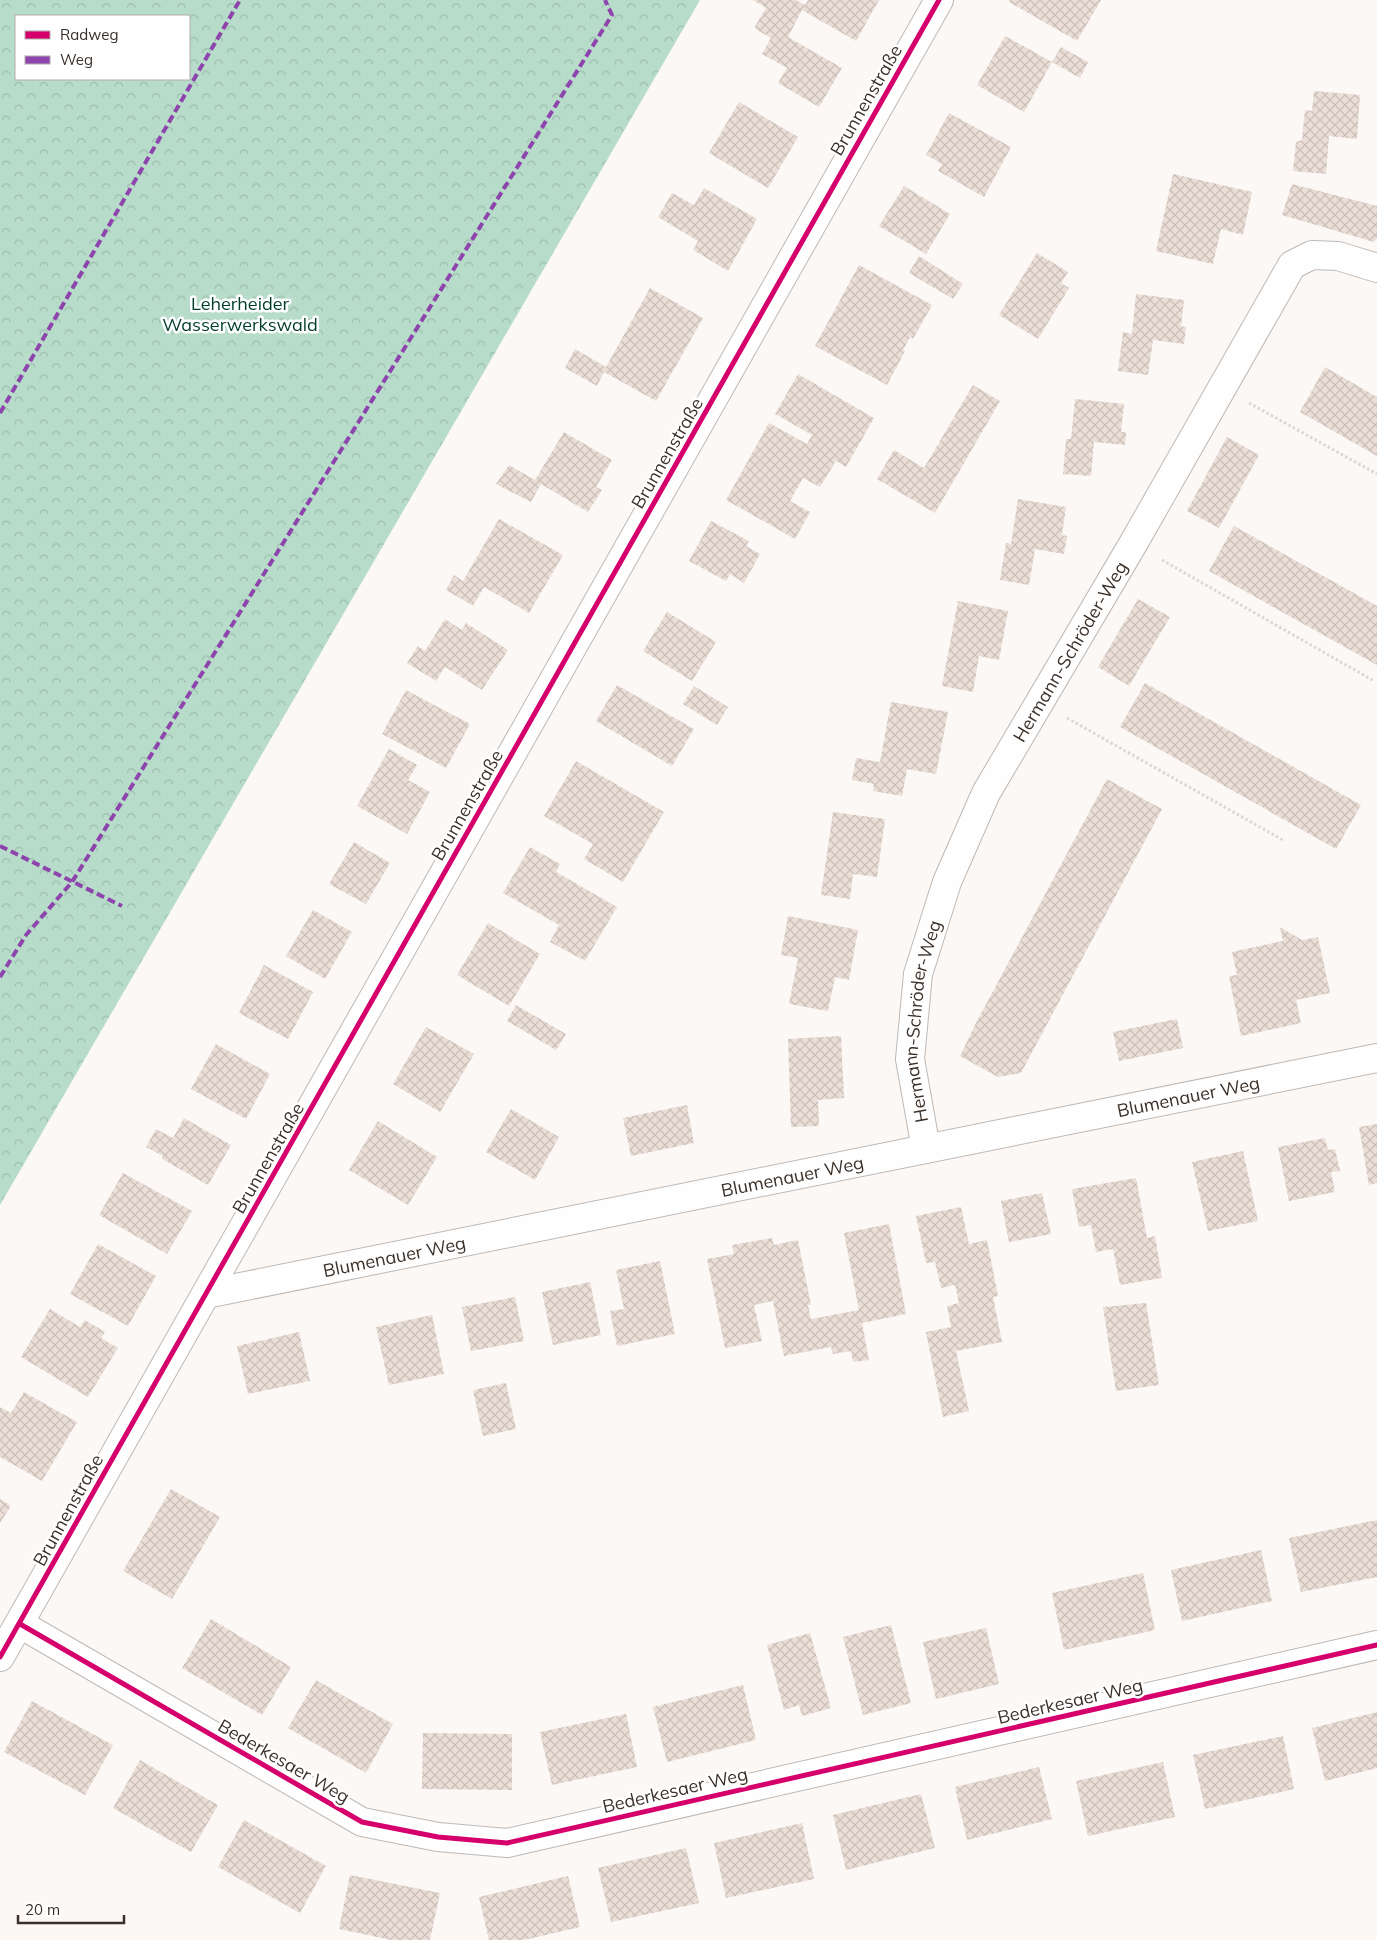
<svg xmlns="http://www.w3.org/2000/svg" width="1377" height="1940" viewBox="0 0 1377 1940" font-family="Mulish,sans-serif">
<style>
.forest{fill:url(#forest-crowns);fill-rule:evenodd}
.building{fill:url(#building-cross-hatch)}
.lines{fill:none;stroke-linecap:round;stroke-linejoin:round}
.minor-casing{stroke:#bfb9b5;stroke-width:30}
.path{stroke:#d9d8d7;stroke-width:3;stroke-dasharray:2.5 2.5;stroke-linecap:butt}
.minor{stroke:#fefefe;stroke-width:28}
.quiet{stroke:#8e44ad;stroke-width:4;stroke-dasharray:8 4;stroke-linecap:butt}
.cycleway-casing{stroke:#fff;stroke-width:8}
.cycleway{stroke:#d6006c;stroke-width:5}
.labels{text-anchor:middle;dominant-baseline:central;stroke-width:5;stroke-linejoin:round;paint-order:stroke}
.street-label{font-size:18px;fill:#3b302a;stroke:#fff}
.park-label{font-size:18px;fill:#003e2a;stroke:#fff}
</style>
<defs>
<pattern id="forest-crowns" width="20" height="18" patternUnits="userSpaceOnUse" patternTransform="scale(1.25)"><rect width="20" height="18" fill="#b7dcca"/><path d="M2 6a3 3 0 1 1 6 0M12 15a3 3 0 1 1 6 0" fill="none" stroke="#9ebdae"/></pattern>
<pattern id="building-cross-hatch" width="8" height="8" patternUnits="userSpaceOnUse" patternTransform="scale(1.25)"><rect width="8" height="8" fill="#ebded7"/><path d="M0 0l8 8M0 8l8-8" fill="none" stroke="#cabfb9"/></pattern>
</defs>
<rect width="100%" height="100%" fill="#fbf8f6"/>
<path class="forest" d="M0 0H700L0 1205ZM16 16H189V79H16Z"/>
<g class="building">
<path d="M753 0H796L805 5 808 0H879L856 41 802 10 788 37 842 68 819 107 778 83 787 68 762 54 771 38 754 28 766 8Z"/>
<path d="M1010 0H1101L1077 41 1009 2Z"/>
<path d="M1005 36 1052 62 1061 47 1088 62 1080 78 1052 62 1024 112 977 85Z"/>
<path d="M1314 91 1360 95 1357 139 1329 136 1326 174 1293 171 1296 142 1302 140 1305 110 1312 111Z"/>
<path d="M739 102 798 137 768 188 709 153Z"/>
<path d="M949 113 1011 147 984 197 938 171 942 164 926 155Z"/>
<path d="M1173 174 1252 192 1243 235 1221 229 1213 264 1156 251Z"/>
<path d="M1292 184 1377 206V238L1374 242 1282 215Z"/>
<path d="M904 186 950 214 926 254 879 226Z"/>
<path d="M704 188 757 219 728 271 693 250 698 241 658 217 672 193 694 205Z"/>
<path d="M1037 253 1068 272 1061 283 1069 288 1038 339 999 315Z"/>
<path d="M919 256 963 284 953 299 909 273Z"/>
<path d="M859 265 932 305 913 339 910 337 903 350 905 351 887 385 815 346Z"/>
<path d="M650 288 703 318 656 401 604 372 597 386 565 368 575 349 606 367Z"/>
<path d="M1136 294 1184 300 1181 326 1186 327 1184 344 1153 340 1148 375 1118 371 1123 332 1132 334Z"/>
<path d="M1325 367 1377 397V456L1300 412Z"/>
<path d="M798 374 874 418 846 467 836 461 820 487 803 478 790 501 810 512 795 539 726 500 769 423 807 444 812 435 775 414Z"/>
<path d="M973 385 1000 401 935 513 877 479 894 450 924 468Z"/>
<path d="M1075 399 1124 404 1121 432H1126L1125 445 1094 442 1091 476 1063 474 1066 439H1071Z"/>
<path d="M564 432 612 460 596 487 602 490 588 512 541 484 531 502 496 484 509 465 535 480Z"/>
<path d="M1227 437 1259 455 1219 528 1187 511Z"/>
<path d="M1018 499 1066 507 1062 535 1067 536 1064 554 1035 549 1029 585 1000 580 1006 543 1011 544Z"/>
<path d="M499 519 563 555 529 613 484 587 473 606 446 590 454 575 463 581Z"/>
<path d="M711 521 749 541 746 546 760 554 744 583 730 574 726 581 689 561Z"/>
<path d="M1234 526 1377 606V665L1209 571Z"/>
<path d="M1138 599 1170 617 1129 686 1098 667Z"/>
<path d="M958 601 1008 611 999 660 979 656 973 692 942 686Z"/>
<path d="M667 612 716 642 692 681 643 651Z"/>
<path d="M445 619 462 630 466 623 508 650 482 690 445 667 436 681 407 663 418 646 425 651Z"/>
<path d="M1145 683 1361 805 1336 849 1120 727Z"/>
<path d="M617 685 694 729 672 766 596 721Z"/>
<path d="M694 686 728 707 717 725 683 704Z"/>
<path d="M406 690 470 724 446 768 382 734Z"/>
<path d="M891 702 948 712 936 774 907 769 902 796 873 791 874 784 852 780 856 758 880 762Z"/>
<path d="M389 749 417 765 408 780 430 792 407 834 357 806Z"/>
<path d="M576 761 664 812 623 882 584 859 593 844 544 816Z"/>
<path d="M1107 779 1162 809 1021 1073 998 1077 960 1056 976 1023Z"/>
<path d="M833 812 885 819 877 877 853 874 850 899 821 895Z"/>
<path d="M354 842 390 863 366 904 329 884Z"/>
<path d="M530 847 560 864 556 872 617 907 585 961 550 942 559 925 503 893Z"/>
<path d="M313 910 352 932 325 979 286 956Z"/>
<path d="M788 916 858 930 849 980 835 977 828 1011 789 1004 798 958 781 955Z"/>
<path d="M488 923 540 954 509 1006 457 975Z"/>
<path d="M1280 927 1302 940 1318 937 1330 993 1296 1000 1301 1023 1241 1036 1229 976 1237 975 1232 952 1283 941Z"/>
<path d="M264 965 313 992 288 1039 239 1013Z"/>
<path d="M516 1005 566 1034 556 1050 507 1021Z"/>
<path d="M1177 1019 1183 1048 1119 1061 1113 1032Z"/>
<path d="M426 1027 474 1054 440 1112 393 1084Z"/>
<path d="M841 1036 844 1098 818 1100 819 1126 791 1127 788 1039Z"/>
<path d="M216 1044 270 1074 246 1119 191 1089Z"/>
<path d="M687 1105 694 1143 631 1156 623 1118Z"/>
<path d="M511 1109 559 1137 535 1180 486 1152Z"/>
<path d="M184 1118 231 1145 208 1185 162 1159 163 1156 146 1147 156 1129 173 1138Z"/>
<path d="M378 1121 437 1157 408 1205 349 1170Z"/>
<path d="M1377 1124V1183L1369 1185 1359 1127Z"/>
<path d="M1325 1138 1328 1150 1335 1149 1340 1171 1331 1172 1335 1192 1289 1201 1278 1147Z"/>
<path d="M1243 1151 1258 1221 1208 1231 1192 1162Z"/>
<path d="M123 1173 192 1211 167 1254 99 1215Z"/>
<path d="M1136 1178 1147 1238 1155 1236 1162 1278 1120 1285 1113 1249 1096 1252 1091 1225 1079 1227 1072 1189Z"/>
<path d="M1042 1193 1051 1234 1009 1242 1001 1201Z"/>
<path d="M961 1207 969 1244 987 1240 998 1296 993 1297 1002 1342 956 1351 969 1411 943 1417 926 1332 951 1327 947 1306 959 1303 955 1285 941 1288 935 1262 926 1263 916 1216Z"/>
<path d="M889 1224 906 1314 862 1323 869 1360 853 1362 851 1351 833 1354 831 1347 784 1356 773 1301 754 1305 762 1341 725 1348 707 1259 734 1254 732 1245 772 1238 774 1245 798 1240 811 1305H808L811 1319 859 1310 844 1233Z"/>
<path d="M98 1244 156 1276 128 1326 70 1294Z"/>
<path d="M660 1261 675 1334 617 1346 610 1311 624 1309 616 1270Z"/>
<path d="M590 1282 601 1335 553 1345 542 1292Z"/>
<path d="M515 1297 524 1341 471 1351 462 1307Z"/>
<path d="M1146 1303 1159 1385 1116 1391 1103 1307Z"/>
<path d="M50 1309 80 1327 85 1320 105 1332 101 1338 118 1348 88 1397 21 1357Z"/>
<path d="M432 1315 444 1374 389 1385 376 1327Z"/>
<path d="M299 1332 310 1381 248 1394 237 1346Z"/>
<path d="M506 1383 516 1429 483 1436 473 1390Z"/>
<path d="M24 1392 77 1422 42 1481 0 1457V1407L11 1413Z"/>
<path d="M171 1489 220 1517 172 1599 123 1571Z"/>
<path d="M0 1499 11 1506 0 1523Z"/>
<path d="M1377 1520V1577L1301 1592 1289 1538Z"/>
<path d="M1261 1550 1272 1601 1182 1621 1171 1570Z"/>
<path d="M1143 1573 1155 1630 1064 1650 1052 1593Z"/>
<path d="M211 1619 291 1667 262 1715 182 1668Z"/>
<path d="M891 1625 911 1703 863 1715 843 1637Z"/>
<path d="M986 1628 999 1684 936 1699 923 1642Z"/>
<path d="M810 1633 831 1708 802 1716 799 1705 784 1710 767 1645Z"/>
<path d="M316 1680 393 1724 366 1773 288 1728Z"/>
<path d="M743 1685 756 1740 667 1762 653 1707Z"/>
<path d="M32 1701 113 1745 85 1795 4 1752Z"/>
<path d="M1377 1712V1768L1325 1781 1312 1728Z"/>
<path d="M626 1714 637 1767 552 1785 540 1732Z"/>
<path d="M423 1733 512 1734V1790L422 1789Z"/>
<path d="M1283 1736 1294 1789 1205 1809 1193 1755Z"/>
<path d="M140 1760 218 1805 191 1852 113 1808Z"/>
<path d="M1163 1762 1175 1817 1088 1836 1076 1781Z"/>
<path d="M1039 1767 1052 1819 967 1840 955 1787Z"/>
<path d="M921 1794 935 1848 846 1870 833 1815Z"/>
<path d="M244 1820 326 1866 300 1913 218 1867Z"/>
<path d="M802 1823 814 1879 726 1898 714 1843Z"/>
<path d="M686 1848 699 1903 611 1922 598 1868Z"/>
<path d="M350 1875 440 1893 430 1940H391L339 1929Z"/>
<path d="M568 1876 580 1927 524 1940H489L479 1897Z"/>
</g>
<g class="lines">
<defs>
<g id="minor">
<path id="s1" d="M926 1149 910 1059 918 974 947 882 986 793 1133 544 1292 265 1312 255 1338 256 1377 268"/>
<path id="s2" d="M206 1294 1377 1058"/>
<path d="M20 1624 362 1822 438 1837 507 1843 1377 1645"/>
<path d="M0 1657 939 0"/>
</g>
</defs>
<use href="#minor" class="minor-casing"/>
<g class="path">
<path d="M1249 403 1377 474"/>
<path d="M1162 560 1374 681"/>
<path d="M1067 718 1283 840"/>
</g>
<use href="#minor" class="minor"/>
<g class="quiet">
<path d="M0 413 240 0"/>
<path d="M0 846 122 906"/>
<path d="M0 977 26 935 72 882 612 15 605 0"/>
</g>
<defs>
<g id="cycleway">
<path d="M20 1624 362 1822 438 1837 507 1843 1377 1645"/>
<path d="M0 1657 939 0"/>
</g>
</defs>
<use href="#cycleway" class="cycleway-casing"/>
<use href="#cycleway" class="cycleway"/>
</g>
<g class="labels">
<g class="street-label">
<text transform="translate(866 100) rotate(-60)">Brunnenstraße</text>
<text transform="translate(667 453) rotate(-60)">Brunnenstraße</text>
<text stroke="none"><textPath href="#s1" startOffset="535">Hermann-Schröder-Weg</textPath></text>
<text transform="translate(467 805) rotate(-60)">Brunnenstraße</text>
<text stroke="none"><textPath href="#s1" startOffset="130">Hermann-Schröder-Weg</textPath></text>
<text stroke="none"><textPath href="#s2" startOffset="1002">Blumenauer Weg</textPath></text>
<text transform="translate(268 1158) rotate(-60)">Brunnenstraße</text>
<text stroke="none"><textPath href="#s2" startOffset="598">Blumenauer Weg</textPath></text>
<text stroke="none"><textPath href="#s2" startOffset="192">Blumenauer Weg</textPath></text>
<text transform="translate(68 1510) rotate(-61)">Brunnenstraße</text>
<text transform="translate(1070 1701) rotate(-13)">Bederkesaer Weg</text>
<text transform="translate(284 1761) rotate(30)">Bederkesaer Weg</text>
<text transform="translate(675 1790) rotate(-13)">Bederkesaer Weg</text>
</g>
<g class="park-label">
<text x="240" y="303">Leherheider<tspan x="240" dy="21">Wasserwerkswald</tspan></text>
</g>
</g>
<rect x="15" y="15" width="175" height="65" fill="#ffffff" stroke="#b1acaa"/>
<rect x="25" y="31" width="25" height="8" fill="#d6006c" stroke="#b1acaa"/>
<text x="60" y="40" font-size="15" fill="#3b302a">Radweg</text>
<rect x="25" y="56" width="25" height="8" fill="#8e44ad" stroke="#b1acaa"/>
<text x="60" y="65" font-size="15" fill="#3b302a">Weg</text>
<path d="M18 1915v8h106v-8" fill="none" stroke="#3b302a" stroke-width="2.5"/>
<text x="25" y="1915" font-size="15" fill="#3b302a" stroke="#ffffff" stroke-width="4" paint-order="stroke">20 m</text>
</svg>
